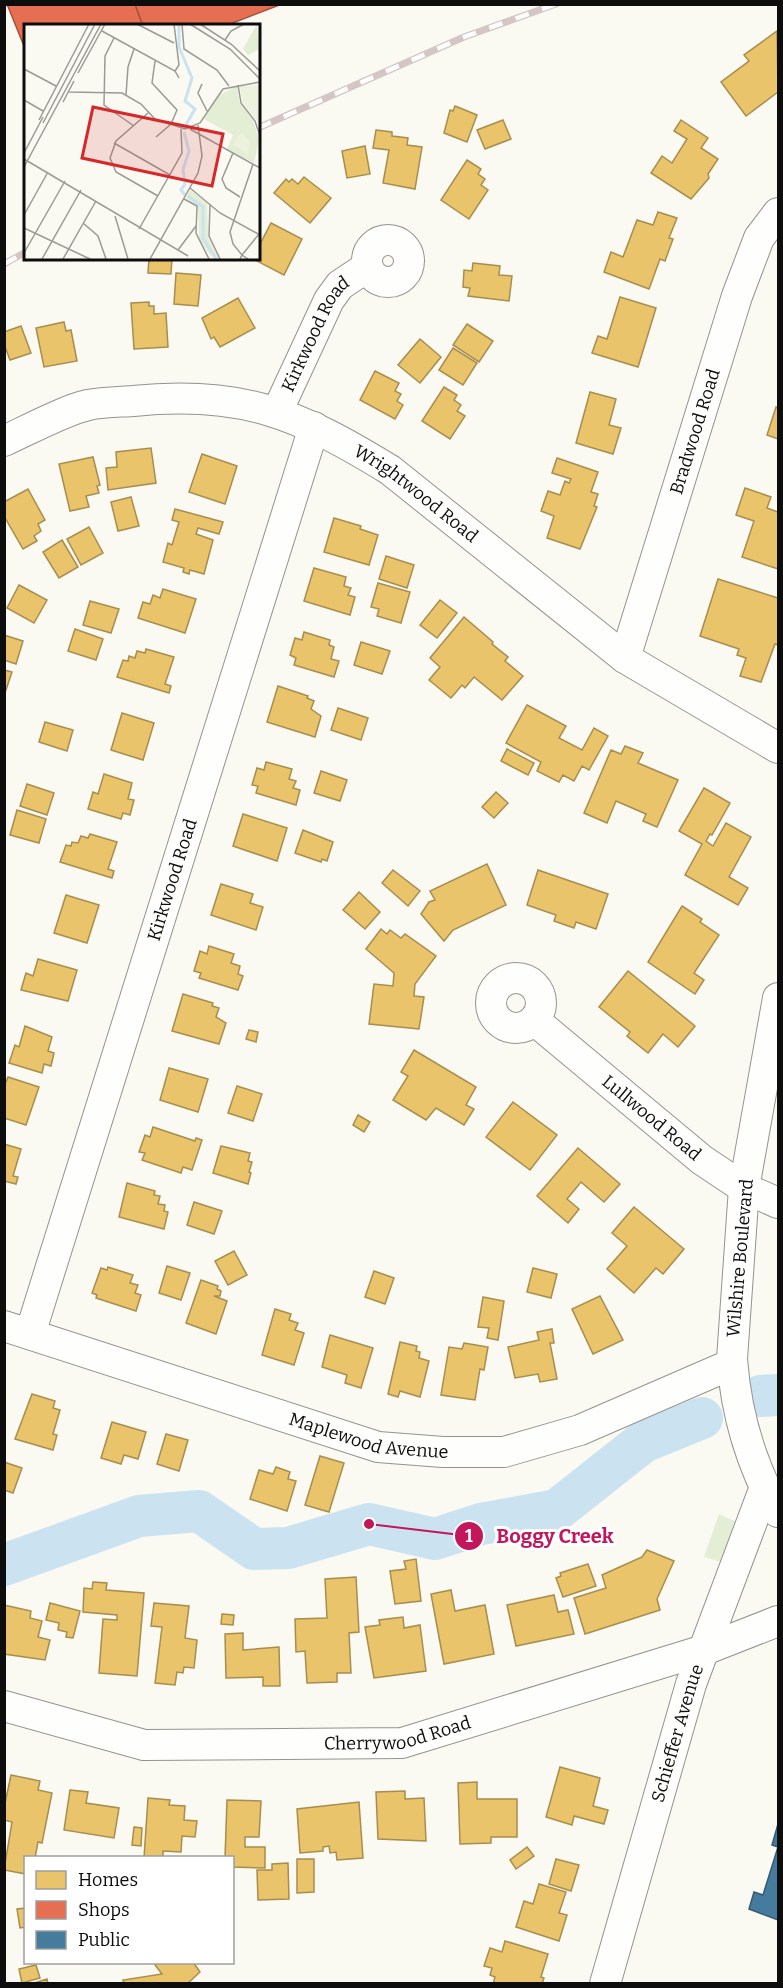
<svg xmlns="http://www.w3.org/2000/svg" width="783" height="1988" viewBox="0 0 783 1988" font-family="Bitter,serif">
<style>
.green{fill:#e3eed4}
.homes{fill:#e9c46a;stroke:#a78d4e;stroke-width:1.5}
.shops{fill:#e76f51;stroke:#a6523d;stroke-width:1.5}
.public{fill:#457b9d;stroke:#345a72;stroke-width:1.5}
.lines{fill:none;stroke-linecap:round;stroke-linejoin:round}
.river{stroke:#cbe3f1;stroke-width:42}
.minor-casing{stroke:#949390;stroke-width:32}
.minor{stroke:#fefefd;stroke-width:30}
.rail-casing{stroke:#d5c6c6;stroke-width:7}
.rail{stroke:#fff;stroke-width:4.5;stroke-dasharray:14;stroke-linecap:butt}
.labels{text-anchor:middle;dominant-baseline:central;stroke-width:6;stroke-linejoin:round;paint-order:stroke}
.street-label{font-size:18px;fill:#0d0d0d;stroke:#fff}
.inset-river{fill:none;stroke:#cbe3f1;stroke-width:3}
.inset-road{fill:none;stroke:#9b9b96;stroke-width:1.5}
.view{fill:#d62828;fill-opacity:0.15;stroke:#d62828;stroke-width:3}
.inset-edge{fill:none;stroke:#0d0d0d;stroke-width:3}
.leader{fill:none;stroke:#c2185b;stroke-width:2}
.callout-dot{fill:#c2185b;stroke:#fff;stroke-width:2}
.mark-label{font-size:18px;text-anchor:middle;font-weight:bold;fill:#fff}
.callout-label{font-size:20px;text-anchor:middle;font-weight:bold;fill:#c2185b;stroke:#fff;stroke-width:6;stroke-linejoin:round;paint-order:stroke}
</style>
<rect width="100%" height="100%" fill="#faf9f2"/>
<path class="green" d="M719 1514 737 1522 724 1563 704 1557Z"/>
<g class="homes">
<path d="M777 31 778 92 746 116 721 82 749 61 744 55Z"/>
<path d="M455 106 477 115 467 142 444 133 450 110 453 111Z"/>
<path d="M503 120 511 139 485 149 477 130Z"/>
<path d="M681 120 708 138 701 148 718 159 708 174 709 178 691 199 651 173 662 156 672 163 687 139 674 131Z"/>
<path d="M376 130 392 132V136L408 138 407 145 422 147 415 189 383 183 389 150 373 148Z"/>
<path d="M365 146 370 174 347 178 342 151Z"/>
<path d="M467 160 481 169 478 174 485 179 481 185 488 190 469 219 441 200Z"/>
<path d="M304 177 331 198 310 223 274 193 286 179 289 182 292 179 298 184Z"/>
<path d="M658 212 677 218 669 238 673 239 665 261 660 259 649 289 604 272 611 252 623 257 637 220 653 225Z"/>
<path d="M271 223 302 239 284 275 253 259 258 258V248Z"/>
<path d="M149 258H172L171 274 148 273Z"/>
<path d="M473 263 500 266 499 275 512 276 509 301 468 296 470 288 463 287 464 270 472 271Z"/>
<path d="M176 273 201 275 198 306 174 304Z"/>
<path d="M620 297 656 308 638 367 592 353 598 336 607 339Z"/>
<path d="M238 298 255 328 220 347 214 337 211 339 202 318Z"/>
<path d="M149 302V306H154V314L166 313 168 347 134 349 131 303Z"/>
<path d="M64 322 66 331 71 330 77 361 44 367 36 328Z"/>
<path d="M467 324 493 341 479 362 453 345Z"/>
<path d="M21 326 31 353 10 360 4 344V332Z"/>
<path d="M420 339 441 357 420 383 398 365Z"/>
<path d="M453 348 477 363 463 385 439 370Z"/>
<path d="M375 371 399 383 395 391 401 394 397 401 403 405 395 419 360 400Z"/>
<path d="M444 387 457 395 454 400 461 405 457 411 465 416 450 439 422 421Z"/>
<path d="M590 392 616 399 609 425 621 428 613 454 576 443Z"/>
<path d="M776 407 778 408V439L767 435Z"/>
<path d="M151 448 156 483 108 490 106 468 117 467 116 452Z"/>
<path d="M202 454 237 466 225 504 189 492Z"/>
<path d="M93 457 100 485 97 486 99 493 86 496 89 507 70 511 59 464Z"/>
<path d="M557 458 598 472 591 492 598 494 594 506 597 507 580 549 547 538 554 516 541 511 548 491 560 495 565 481 569 483 571 479 552 473Z"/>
<path d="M745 488 771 497 767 508 778 512V569L742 557 754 521 736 515Z"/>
<path d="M28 489 45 520 38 524 41 531 34 536 37 541 23 549 4 516V502Z"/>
<path d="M131 497 139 526 118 531 111 502Z"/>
<path d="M175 509 223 522 219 534 198 528 196 534 213 540 204 574 190 570 189 574 183 572 184 568 163 562 168 543 172 545 179 522 172 520Z"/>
<path d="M334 518 361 526 360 529 378 535 369 565 324 552Z"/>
<path d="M89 527 103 553 81 565 67 539Z"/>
<path d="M62 540 78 567 59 578 43 552Z"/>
<path d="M386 556 414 565 407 588 379 579Z"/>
<path d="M314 568 346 577 344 586 351 588 348 595 355 597 350 615 304 601Z"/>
<path d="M718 579 778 598V645L775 644 761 682 740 676 746 658 737 655 739 649 700 636Z"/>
<path d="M378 583 410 592 401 623 377 616 379 609 371 607Z"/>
<path d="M19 585 47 600 34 623 7 608Z"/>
<path d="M163 589 196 599 185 633 138 618 143 602 150 604 153 595 160 598Z"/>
<path d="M440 600 457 613 437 638 420 625Z"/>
<path d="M90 601 119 609 111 633 83 625Z"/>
<path d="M464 617 493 642 492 644 508 657 505 661 523 676 502 700 474 677 465 688 462 685 451 698 429 680 440 667 430 658Z"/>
<path d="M75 629 103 639 96 660 68 651Z"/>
<path d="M304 632 330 640 329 645 334 647 331 659 339 661 334 677 294 665 296 658 290 655 295 638 302 640Z"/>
<path d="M4 635 23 641 16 664 4 660Z"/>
<path d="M361 642 390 651 382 674 354 665Z"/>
<path d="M146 649 174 657 165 684 171 686 169 693 117 677 123 660 128 661 129 656 135 658 137 651 145 653Z"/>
<path d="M4 670 12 672 4 696Z"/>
<path d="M278 686 308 696 307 698 314 701 311 709 321 716 315 737 267 722Z"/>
<path d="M527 705 566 726 559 738 582 750 594 728 608 736 589 770 582 766 574 781 563 775 559 782 537 771 541 762 506 743Z"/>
<path d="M338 708 368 718 361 740 331 730Z"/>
<path d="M122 713 154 723 143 760 111 750Z"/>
<path d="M45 722 73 730 67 751 39 742Z"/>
<path d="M625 746 643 753 638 763 678 780 657 827 643 821 646 814 616 801 607 823 584 813 611 750 621 754Z"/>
<path d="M507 749 534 763 528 775 501 761Z"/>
<path d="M266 762 292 769 289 779 296 781 293 788 300 790 296 805 256 793 258 786 252 785 257 768 264 770Z"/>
<path d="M321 771 347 780 340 801 314 793Z"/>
<path d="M104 774 132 783 128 799 134 800 130 815 123 813 121 819 88 809 93 792 98 794Z"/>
<path d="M27 784 54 793 47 815 20 806Z"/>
<path d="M704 788 730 803 712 835 710 834 706 841 713 846 726 823 751 837 729 877 748 888 738 905 685 875 702 844 679 831Z"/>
<path d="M496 792 508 803 494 818 482 807Z"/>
<path d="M17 810 46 819 39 843 10 835Z"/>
<path d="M243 814 287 828 277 861 233 846Z"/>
<path d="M303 830 333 842 327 861 322 859 321 862 295 853Z"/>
<path d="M90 834 117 842 108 869 114 871 112 878 60 862 66 845 71 846 72 842 78 843 81 836 88 838Z"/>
<path d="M487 864 506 905 453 930 444 941 421 914 429 902 435 900 430 891Z"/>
<path d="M393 870 420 891 408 906 382 883Z"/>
<path d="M538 870 608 894 596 929 576 922 574 928 554 921 556 915 527 905Z"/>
<path d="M221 884 253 894 250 903 263 907 256 930 211 915Z"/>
<path d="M359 892 380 912 365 929 343 910Z"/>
<path d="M66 895 99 905 87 943 54 933Z"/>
<path d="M682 906 702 919 700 922 719 935 694 973 704 980 695 994 648 962Z"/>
<path d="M381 929 387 934 390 930 401 938 405 934 436 956 415 984 414 996 424 997 419 1029 369 1024 374 984 393 986 394 973 366 949Z"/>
<path d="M209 946 234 954 231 963 240 966 238 974 243 976 238 990 199 978 201 973 194 971 200 951 207 954Z"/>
<path d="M38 959 77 970 68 1001 21 990 26 973 33 976Z"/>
<path d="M628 971 695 1026 678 1047 663 1034 648 1053 627 1036 630 1032 599 1007Z"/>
<path d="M183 994 213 1003 212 1006 219 1008 216 1017 226 1023 219 1044 172 1031Z"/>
<path d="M25 1026 52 1037 48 1051 54 1053 51 1066 44 1064 42 1073 9 1063 15 1045 19 1047Z"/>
<path d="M249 1030 258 1032 256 1042 246 1039Z"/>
<path d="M414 1050 476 1087 466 1105 474 1109 464 1125 436 1108 426 1120 393 1100 408 1076 401 1072Z"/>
<path d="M169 1068 208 1079 198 1112 160 1100Z"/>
<path d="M8 1077 39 1087 26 1125 4 1118V1087Z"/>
<path d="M237 1086 262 1094 253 1121 228 1113Z"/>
<path d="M513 1102 557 1135 530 1170 486 1137Z"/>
<path d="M358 1115 370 1122 364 1132 353 1125Z"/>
<path d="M153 1127 195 1141 196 1138 202 1140 192 1170 183 1167 181 1173 142 1160 145 1153 139 1152 145 1135 150 1137Z"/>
<path d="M4 1144 21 1149 13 1176 18 1177 16 1184 4 1181Z"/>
<path d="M221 1146 250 1153 248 1161 252 1162 249 1172 251 1173 248 1184 213 1173Z"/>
<path d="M578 1148 620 1184 604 1202 581 1182 567 1199 579 1209 568 1223 537 1196Z"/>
<path d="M127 1183 155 1191 154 1195 160 1196 158 1204 165 1205 164 1211 168 1212 164 1229 119 1217Z"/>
<path d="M194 1202 222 1211 214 1234 187 1225Z"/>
<path d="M634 1207 684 1249 663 1274 656 1268 634 1293 607 1269 627 1246 612 1233Z"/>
<path d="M234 1251 247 1275 228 1285 215 1261Z"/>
<path d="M167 1266 190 1273 181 1300 159 1293Z"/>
<path d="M108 1267 133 1275 130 1283 138 1285 135 1293 141 1295 136 1311 96 1298 97 1295 92 1293 101 1268 107 1270Z"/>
<path d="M533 1268 557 1274 551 1298 527 1292Z"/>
<path d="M374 1271 394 1278 385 1304 365 1297Z"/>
<path d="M201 1280 218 1286 217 1289 221 1291 220 1296H214L227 1301 216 1334 186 1323Z"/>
<path d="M600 1296 623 1340 593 1354 572 1309Z"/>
<path d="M483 1297 504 1301 498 1340 487 1338 489 1328 478 1327Z"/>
<path d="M275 1309 291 1314 289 1320 298 1323 295 1330 304 1333 294 1365 262 1355Z"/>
<path d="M552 1329 554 1343H550L557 1379 540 1382 538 1374 515 1378 508 1347 539 1340 537 1332Z"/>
<path d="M330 1335 373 1348 361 1388 345 1383 347 1375 322 1367Z"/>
<path d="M400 1342 417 1346 416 1351 420 1352 419 1358 429 1361 420 1397 400 1391 398 1397 388 1394Z"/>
<path d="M464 1343 488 1347 484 1370 480 1369 475 1400 441 1395 449 1347 462 1349Z"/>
<path d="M32 1394 55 1401 53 1408 60 1410 53 1434 57 1435 53 1450 15 1439Z"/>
<path d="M112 1422 146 1432 138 1459 124 1455 121 1464 101 1458Z"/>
<path d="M166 1434 188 1440 179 1471 157 1464Z"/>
<path d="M320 1456 344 1463 329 1512 305 1505Z"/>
<path d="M4 1462 22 1468 13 1493 4 1490Z"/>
<path d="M276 1467 290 1472 288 1479 296 1481 287 1511 250 1499 259 1470 273 1474Z"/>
<path d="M647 1550 674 1561 657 1599 660 1610 585 1634 574 1598 606 1588 602 1575 642 1557Z"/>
<path d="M416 1559 421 1601 395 1604 390 1571 406 1569 404 1561Z"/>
<path d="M588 1564 596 1586 563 1597 556 1578 561 1576 560 1573Z"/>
<path d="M356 1577 359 1632 349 1633 351 1673H337V1682L307 1683 305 1651 296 1652 295 1619 327 1618 325 1579Z"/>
<path d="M93 1582 107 1583 106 1590 144 1593 137 1676 99 1673 103 1619 117 1620V1615L83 1612 84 1588 92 1589Z"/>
<path d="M451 1590 455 1611 485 1605 494 1654 444 1664 431 1594Z"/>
<path d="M554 1595 558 1612 568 1610 574 1634 516 1646 507 1605Z"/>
<path d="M50 1603 80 1611 73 1638 66 1637 67 1632 58 1630 59 1623 46 1620Z"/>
<path d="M154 1603 189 1606 185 1638 197 1640 194 1668 184 1667 183 1673 177 1672 175 1685 155 1683 162 1627 151 1626Z"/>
<path d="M4 1605 31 1611 30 1618 42 1621 38 1637 50 1640 45 1660 4 1654Z"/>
<path d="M222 1614 234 1615 233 1625 221 1624Z"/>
<path d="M403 1617 404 1628 420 1625 426 1671 374 1678 365 1627 380 1625 379 1620Z"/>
<path d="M243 1633V1650L279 1647 280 1686H263V1677L226 1678 225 1634Z"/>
<path d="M560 1767 600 1778 593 1806 608 1810 604 1824 574 1816 572 1825 546 1817Z"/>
<path d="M11 1775 40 1781 38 1790 52 1793 42 1843 38 1842 35 1858H26V1874L4 1870 12 1822 4 1820V1808Z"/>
<path d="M477 1782V1799H517V1837H491V1843L460 1844 458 1783Z"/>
<path d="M70 1790 88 1792 86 1803 119 1808 114 1838 64 1830Z"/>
<path d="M405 1791V1799L424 1798 426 1841 378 1839 376 1792Z"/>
<path d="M148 1798 170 1800 169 1805 185 1806 184 1820 197 1821 195 1837 182 1836 181 1852 163 1851V1858H144Z"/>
<path d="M227 1800 261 1801 259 1837H245V1847H265V1868L232 1867V1858H225Z"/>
<path d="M359 1802 363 1858 337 1860 336 1852 330 1853 329 1846 323 1847V1851L300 1853 297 1809Z"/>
<path d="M134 1827 142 1828 141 1846 132 1845Z"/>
<path d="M527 1847 534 1856 516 1869 510 1860Z"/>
<path d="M297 1859H314V1892L297 1893Z"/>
<path d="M556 1859 579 1865 571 1891 549 1884Z"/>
<path d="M288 1863 289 1899 258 1900 257 1870H272V1864Z"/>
<path d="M539 1884 566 1892 559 1913 567 1915 559 1941 516 1927 524 1901 533 1904Z"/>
<path d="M26 1908V1927L20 1928 17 1909Z"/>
<path d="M505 1941 548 1954 541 1977 544 1978 542 1984H493L495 1977 490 1975 492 1968 484 1966 490 1948 502 1952Z"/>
<path d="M159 1962H193L200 1972 187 1984H124L123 1980 162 1974 155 1965Z"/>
<path d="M36 1965 40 1978 22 1983 19 1969Z"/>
<path d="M47 1979 48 1984H31Z"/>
</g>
<g class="shops">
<path d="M7 4H135L143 26H26V51Z"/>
<path d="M135 4H282L225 26H143Z"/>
</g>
<path class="public" d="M778 1824V1920L749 1909 754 1892 763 1895 778 1847 772 1845Z"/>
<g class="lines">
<g class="river">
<path d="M760 1396 778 1395"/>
<path d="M4 1565 139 1516 199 1511 254 1549 288 1548 369 1524 435 1539 481 1524 557 1510 643 1442 702 1418"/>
</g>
<defs>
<g id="minor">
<circle cx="388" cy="261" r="21"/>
<path id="s1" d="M277 412 329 300 340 285 367 267"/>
<path id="s2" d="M4 441C26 431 65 410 88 405 103 402 118 402 133 401 242 390 299 414 390 470L625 658 778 748"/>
<path id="s3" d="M625 658 737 296 759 238 778 213"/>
<circle cx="516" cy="1003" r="25"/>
<path d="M778 998 744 1188 732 1359C736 1413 751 1465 778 1512"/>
<path id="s4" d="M534 1020 702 1160 744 1188 778 1203"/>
<path id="s5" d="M4 1326 378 1447 443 1452H504L580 1430 732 1364"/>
<path id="s6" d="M30 1334 314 427"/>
<path id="s7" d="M4 1706 144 1745 402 1743 704 1650 778 1621"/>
<path id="s8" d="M605 1984 691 1684 765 1487"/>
</g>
</defs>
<use href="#minor" class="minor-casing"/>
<use href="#minor" class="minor"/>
<defs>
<g id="rail">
<path d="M258 128 464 37 556 4"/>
<path d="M4 264 26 252"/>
</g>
</defs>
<use href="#rail" class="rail-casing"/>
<use href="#rail" class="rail"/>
</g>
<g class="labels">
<g class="street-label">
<text stroke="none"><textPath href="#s1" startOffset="87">Kirkwood Road</textPath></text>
<text stroke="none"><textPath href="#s3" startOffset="237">Bradwood Road</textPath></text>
<text stroke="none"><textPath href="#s2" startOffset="444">Wrightwood Road</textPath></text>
<text stroke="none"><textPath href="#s6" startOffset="476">Kirkwood Road</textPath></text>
<text stroke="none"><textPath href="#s4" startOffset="153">Lullwood Road</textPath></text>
<text transform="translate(740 1258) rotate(-85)">Wilshire Boulevard</text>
<text stroke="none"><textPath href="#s5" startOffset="382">Maplewood Avenue</textPath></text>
<text stroke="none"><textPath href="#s7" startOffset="400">Cherrywood Road</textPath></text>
<text stroke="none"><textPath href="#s8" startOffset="261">Schieffer Avenue</textPath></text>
</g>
</g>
<g transform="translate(24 24)">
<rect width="236" height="236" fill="#faf9f2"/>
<path d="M233 0 235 25 224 31 219 25ZM213 62 215 77 229 96 235 116 230 139 203 125 209 111 180 95 193 72ZM166 166 183 179 184 214 195 235 186 231 175 215 174 183 162 174Z" fill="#e3eed4"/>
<path d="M235 61V108L233 97 218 77 216 62ZM218 108 226 118 224 130 209 121Z" fill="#ecf2dd"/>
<path class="inset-river" d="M155 0V23L168 54 161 77 171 85 160 104M160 108 165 127 159 146 161 160 157 166 161 171M164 172 179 183V214L192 235"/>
<path class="inset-road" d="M113 0 150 19M150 0 155 41 151 47M158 0 160 25 193 46 205 62M166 0 206 25 236 55M176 0 207 20 236 47M78 7 151 47 155 54M90 14 81 32 80 81 110 102M201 16 207 7 220 0M131 37 128 59 153 86 147 100 132 113M0 45 32 62M54 49 81 0M214 61 217 79 231 97 236 112M176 64 178 60 174 69 183 87M45 68 98 69 117 80 131 95 161 105 176 99 199 65 236 58M102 71 104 43 110 25M0 76 19 87M39 78 50 57M124 89 92 117 86 134 92 148 134 172M15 96 65 0M19 99 71 0M166 105 236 144M90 119 146 151M0 129 19 93M209 129 198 155 202 164 216 173M0 135 164 232M0 143 77 0M166 164 196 189 236 211M160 175 173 182 172 209 185 235M186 180 185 212 196 235M0 191 24 148M91 192 104 235M59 199 74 212 82 235M0 204 66 235M115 205 158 129 157 105M154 226 172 202M0 229 41 157M18 235 57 166M39 235 72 177M126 235 174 149 178 132 174 101M216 235 218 231 209 220 206 208 229 140M224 235 218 231 235 210"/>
<path class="view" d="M69 83 199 110 188 162 58 134Z"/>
<rect width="236" height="236" class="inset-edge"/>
</g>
<path class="leader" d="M369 1524L469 1536"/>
<g class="callout-dot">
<circle cx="369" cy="1524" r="6"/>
<circle cx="469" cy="1536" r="15"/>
</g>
<g class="mark-label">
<text x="469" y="1542">1</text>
</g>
<g class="callout-label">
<text x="555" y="1543">Boggy Creek</text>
</g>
<rect width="783" height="1988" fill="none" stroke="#0d0d0d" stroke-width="12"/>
<rect x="24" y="1856" width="210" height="108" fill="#ffffff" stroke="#9e9e9e" stroke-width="1.5"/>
<rect x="36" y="1871" width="30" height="18" fill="#e9c46a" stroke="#9e9e9e" stroke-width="1.5"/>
<text x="78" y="1886" font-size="18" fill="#0d0d0d">Homes</text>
<rect x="36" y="1901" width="30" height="18" fill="#e76f51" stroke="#9e9e9e" stroke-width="1.5"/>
<text x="78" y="1916" font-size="18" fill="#0d0d0d">Shops</text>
<rect x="36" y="1931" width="30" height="18" fill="#457b9d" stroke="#9e9e9e" stroke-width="1.5"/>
<text x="78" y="1946" font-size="18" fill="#0d0d0d">Public</text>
</svg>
